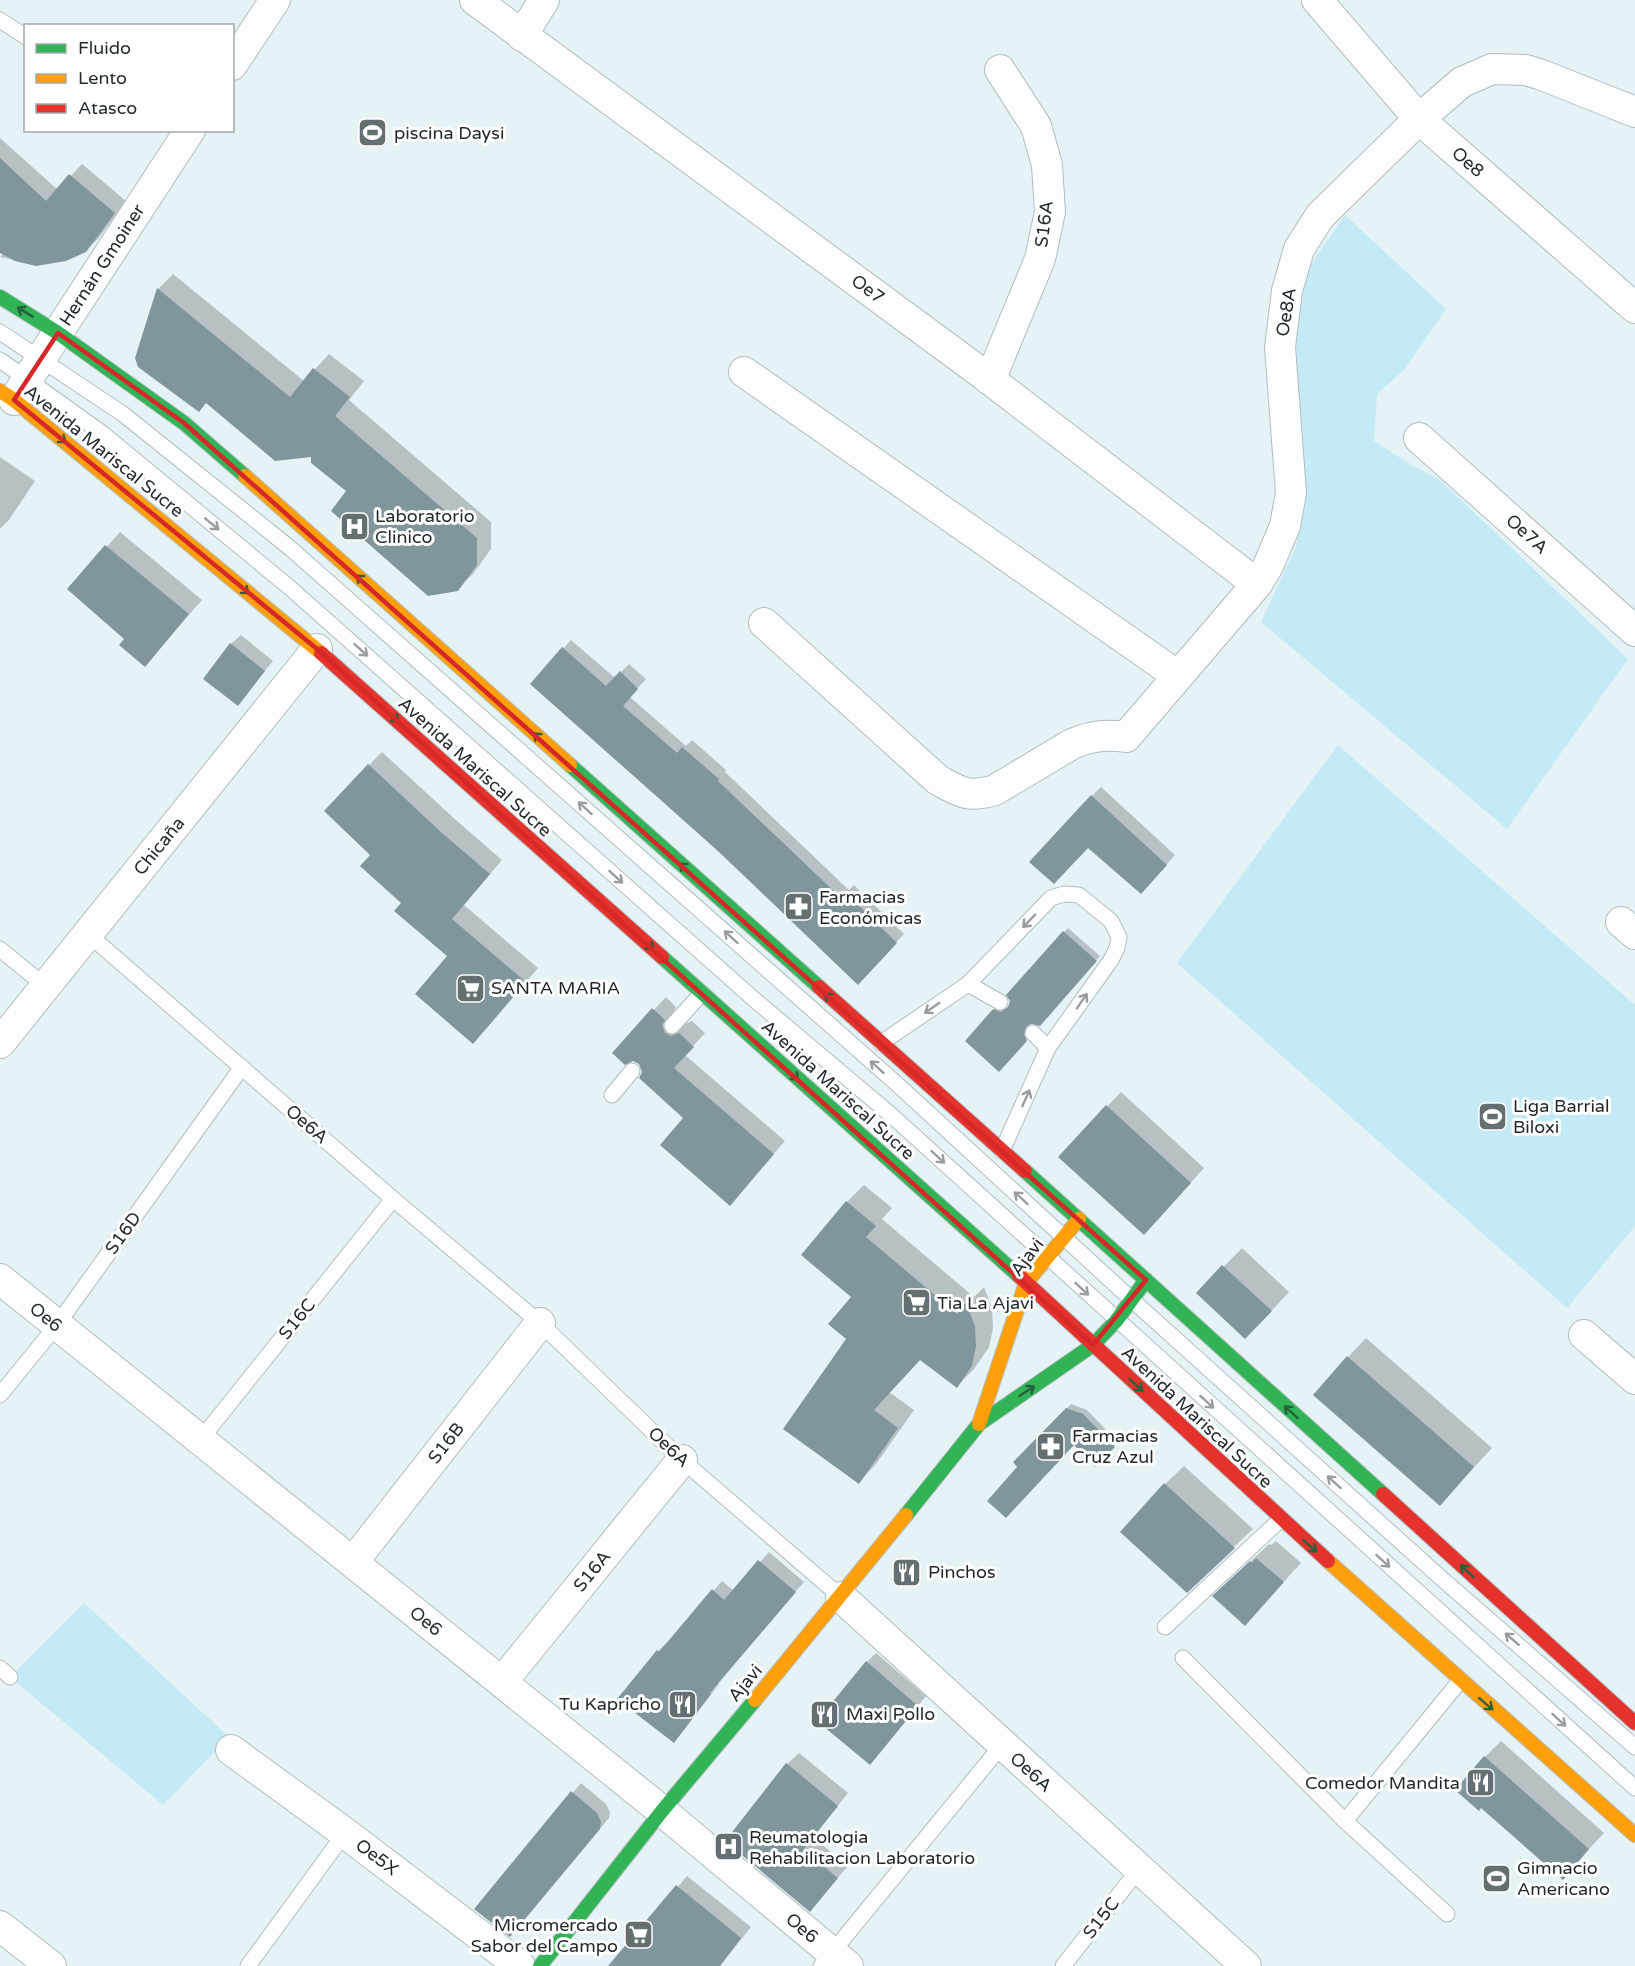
<svg xmlns="http://www.w3.org/2000/svg" width="1635" height="1966" viewBox="0 0 1635 1966" font-family="'Varela Round',sans-serif">
<style>
.green{fill:#c3eaf5}
.shadow{fill:#0003}
.building{fill:#80969c}
.lines{fill:none;stroke-linecap:round;stroke-linejoin:round}
.lane-casing{stroke:#b2bdc1;stroke-width:17}
.street-casing{stroke:#b2bdc1;stroke-width:32}
.fast-casing{stroke:#b2bdc1;stroke-width:16}
.slow-casing{stroke:#b2bdc1;stroke-width:16}
.jam-casing{stroke:#b2bdc1;stroke-width:16}
.lane{stroke:#fbfdfe;stroke-width:15}
.street{stroke:#fbfdfe;stroke-width:30}
.fast{stroke:#30b455;stroke-width:14}
.slow{stroke:#ff9f0a;stroke-width:14}
.jam{stroke:#e5322d;stroke-width:14}
.oneway{stroke:#25613d}
.oneway2{stroke:#989ea0}
.marked{fill:none;stroke:#d62828;stroke-width:4.5;stroke-linejoin:round}
.labels{text-anchor:middle;dominant-baseline:central;stroke-width:6;stroke-linejoin:round;paint-order:stroke}
.poi-label{font-size:18px;fill:#1e292d;stroke:#fefefe;text-anchor:start}
.street-label{font-size:18px;fill:#1e292d;stroke:#fefefe}
</style>
<rect width="100%" height="100%" fill="#e5f2f6"/>
<g class="green">
<path d="M1345 215 1446 309 1404 370 1377 394 1374 441 1411 465 1439 479 1628 659 1507 829 1261 622 1296 547 1304 508 1294 382 1298 323 1309 267Z"/>
<path d="M1338 745 1635 1005V1226L1567 1308 1177 963Z"/>
<path d="M84 1603 229 1737 163 1805 10 1677Z"/>
</g>
<g class="shadow">
<path d="M0 138 58 190 82 164 126 201 98 239 85 251 36 264 0 257 7 250 0 244Z"/>
<path d="M173 274 304 381 329 354 364 381 349 400 491 522V549L473 574 457 589 312 455 158 289Z"/>
<path d="M0 457 35 481 9 520 0 529Z"/>
<path d="M120 532 202 600 145 665 126 639 69 589Z"/>
<path d="M241 635 273 661 238 704 231 644Z"/>
<path d="M571 640 615 678 629 664 646 679 630 697 686 746 692 740 726 770 725 772 849 890 854 885 904 934 866 974 772 900 532 684Z"/>
<path d="M382 752 457 821 502 860 464 905 538 968 486 1029 449 956 403 903 372 855 369 765Z"/>
<path d="M1101 787 1175 855 1150 883 1092 796Z"/>
<path d="M1068 928 1100 956 1044 1020 1029 1023 1027 1030 1030 1035 999 1070 994 1010 999 1006 1006 1008 1010 1006 1011 1001 1008 995Z"/>
<path d="M666 997 676 1007 674 1011 677 1021 684 1024 692 1021 705 1033 685 1055 785 1141 730 1204 685 1118 643 1072 640 1063 614 1053Z"/>
<path d="M1121 1092 1204 1168 1158 1219 1060 1156Z"/>
<path d="M864 1185 892 1208 882 1219 974 1297 984 1287 992 1308 993 1328 989 1347 974 1369 957 1386 921 1358 889 1392 914 1410 876 1464 859 1482 848 1338 853 1297 847 1202Z"/>
<path d="M1242 1248 1289 1292 1264 1319 1198 1293Z"/>
<path d="M1366 1338 1492 1448 1440 1504 1348 1357Z"/>
<path d="M1071 1404 1087 1410 1118 1442 1095 1465 1074 1443 1019 1467 1015 1462Z"/>
<path d="M1184 1466 1253 1529 1187 1591 1165 1484Z"/>
<path d="M1276 1541 1301 1563 1245 1624 1233 1578 1269 1544 1271 1545Z"/>
<path d="M769 1552 804 1582 718 1683 719 1684 683 1731 658 1651 667 1642 668 1643 722 1581 734 1591Z"/>
<path d="M876 1653 926 1696 879 1754 867 1662Z"/>
<path d="M1501 1741 1604 1833 1562 1878 1485 1757Z"/>
<path d="M799 1753 848 1793 813 1837 848 1866 810 1910 787 1764Z"/>
<path d="M581 1783 606 1804 610 1812 609 1818 519 1926 476 1909Z"/>
<path d="M687 1876 751 1927 720 1966H611Z"/>
</g>
<g class="building">
<path d="M0 158 46 201 69 174 115 213 86 252 66 261 36 266 15 261 0 253Z"/>
<path d="M157 288 290 397 313 368 350 397 335 416 477 538V565L458 591 428 596 331 511 346 491 311 463V457L275 461 206 403 199 412 138 367 135 358Z"/>
<path d="M105 545 189 614 145 667 119 645 124 639 67 589Z"/>
<path d="M230 643 265 671 238 706 203 679Z"/>
<path d="M562 647 606 686 620 671 638 689 623 706 677 753 682 747 719 779 718 781 840 897 845 892 897 943 858 985 716 849 530 684Z"/>
<path d="M368 764 443 834 490 874 452 919 526 982 473 1044 415 994 447 956 394 911 401 903 360 866 370 855 324 811Z"/>
<path d="M1091 795 1167 865 1141 894 1088 848 1054 884 1029 862Z"/>
<path d="M1063 931 1097 961 1040 1026 1031 1024 1026 1027 1024 1035 1027 1041 999 1072 965 1041 993 1009 1001 1012 1008 1007 1010 1001 1006 995Z"/>
<path d="M652 1008 665 1020 662 1025 665 1033 671 1036 679 1033 694 1047 674 1068 774 1154 730 1206 660 1145 683 1118 639 1078 642 1072 639 1064 633 1061 625 1065 612 1053Z"/>
<path d="M1106 1105 1191 1183 1144 1235 1058 1157Z"/>
<path d="M846 1201 876 1226 866 1237 957 1314 966 1303 975 1326 976 1346 972 1366 957 1388 920 1360 874 1410 898 1428 859 1484 783 1429 846 1339 828 1324 851 1297 801 1255Z"/>
<path d="M1222 1265 1272 1311 1245 1339 1196 1293Z"/>
<path d="M1347 1356 1474 1467 1440 1506 1313 1395Z"/>
<path d="M1066 1408 1083 1414 1115 1447 1095 1467 1074 1445 1006 1518 987 1501 1017 1467 1013 1462Z"/>
<path d="M1164 1483 1235 1548 1187 1593 1120 1532Z"/>
<path d="M1256 1558 1284 1582 1245 1626 1212 1596 1250 1561 1252 1563Z"/>
<path d="M758 1560 796 1592 710 1693 711 1694 674 1743 617 1699 657 1650 659 1652 712 1589 724 1600Z"/>
<path d="M866 1661 918 1706 870 1765 817 1721Z"/>
<path d="M1484 1756 1589 1849 1563 1880 1481 1808 1479 1811 1455 1790Z"/>
<path d="M786 1763 838 1806 803 1850 838 1878 810 1912 725 1841Z"/>
<path d="M571 1791 597 1813 601 1822 600 1829 510 1937 474 1909Z"/>
<path d="M676 1885 741 1938 720 1966H608Z"/>
</g>
<g class="lines">
<defs>
<g id="lane">
<path d="M0 20 26 37"/>
<path d="M0 332 123 414 290 548 898 1085 1131 1299 1441 1578 1635 1747"/>
<path d="M0 360 102 433 289 587 756 1001 890 1114 1635 1788"/>
<path d="M88 934 393 1199 540 1323 682 1460 841 1597"/>
<path d="M0 949 45 986"/>
<path d="M968 984 1051 898 1064 894 1079 895 1111 921 1119 937 1117 948 1111 960 1048 1048"/>
<path d="M672 1026 702 993"/>
<path d="M881 1043 968 984 1000 1002"/>
<path d="M612 1095 632 1071"/>
<path d="M1002 1151 1048 1048 1033 1033"/>
<path d="M0 1395 57 1325 242 1067"/>
<path d="M201 1439 393 1199"/>
<path d="M1165 1627 1281 1519"/>
<path d="M1183 1658 1345 1821 1447 1914"/>
<path d="M0 1668 10 1677"/>
<path d="M1345 1821 1460 1681"/>
<path d="M248 1966 345 1833"/>
<path d="M821 1966 1002 1745"/>
<path d="M1063 1966 1139 1869"/>
</g>
<g id="street">
<path d="M475 0 980 372 1257 584"/>
<path d="M1317 0 1419 119 1635 308"/>
<path d="M522 36 544 0"/>
<path d="M232 65 275 0"/>
<path d="M744 372 1178 676"/>
<path d="M990 380 1040 259 1050 212 1047 165 1036 126 1000 70"/>
<path d="M14 400 190 130"/>
<path d="M1419 438 1635 631"/>
<path d="M764 623 938 780C962 793 968 798 995 790L1072 744C1091 736 1106 734 1126 737L1257 584 1268 566 1285 526 1291 493 1280 347 1287 291 1299 249 1320 216 1419 119 1462 82 1492 69 1526 70 1542 75 1635 112"/>
<path d="M1621 922 1635 934"/>
<path d="M0 1043 317 649"/>
<path d="M0 1279 662 1811 848 1966"/>
<path d="M1584 1335 1635 1379"/>
<path d="M353 1562 540 1323"/>
<path d="M841 1597 1246 1966"/>
<path d="M502 1682 682 1460"/>
<path d="M231 1750 345 1833 520 1966"/>
<path d="M0 1926 51 1966"/>
</g>
<g id="fast">
<path d="M0 297 58 333 184 423 245 476"/>
<path d="M570 765 819 987"/>
<path d="M662 957 1019 1276"/>
<path d="M1025 1171 1383 1494"/>
<path d="M906 1515 979 1424 1093 1345 1116 1321 1146 1280"/>
<path d="M540 1966 662 1811 755 1700"/>
</g>
<g id="slow">
<path d="M0 391 14 400 321 653"/>
<path d="M245 476 570 765"/>
<path d="M979 1424 1026 1283 1079 1219"/>
<path d="M1328 1561 1635 1835"/>
<path d="M755 1700 906 1515"/>
</g>
<g id="jam">
<path d="M321 653 662 957"/>
<path d="M819 987 1025 1171"/>
<path d="M1019 1276 1328 1561"/>
<path d="M1383 1494 1635 1723"/>
</g>
</defs>
<use href="#lane" class="lane-casing"/>
<use href="#street" class="street-casing"/>
<use href="#fast" class="fast-casing"/>
<use href="#slow" class="slow-casing"/>
<use href="#jam" class="jam-casing"/>
<use href="#lane" class="lane"/>
<use href="#street" class="street"/>
<use href="#fast" class="fast"/>
<use href="#slow" class="slow"/>
<use href="#jam" class="jam"/>
</g>
<defs><path id="oneway-shaft" d="M-6 0H5M1.5-3L5.5 0L1.5 3" fill="none" stroke-width="1.6" stroke-linecap="round" stroke-linejoin="round" transform="scale(1.5)"/></defs>
<g class="oneway">
<use href="#oneway-shaft" transform="translate(25 312) rotate(-149)"/>
<use href="#oneway-shaft" transform="translate(59 437) rotate(40)"/>
<use href="#oneway-shaft" transform="translate(363 581) rotate(-139)"/>
<use href="#oneway-shaft" transform="translate(242 588) rotate(40)"/>
<use href="#oneway-shaft" transform="translate(392 716) rotate(42)"/>
<use href="#oneway-shaft" transform="translate(540 739) rotate(-138)"/>
<use href="#oneway-shaft" transform="translate(686 869) rotate(-138)"/>
<use href="#oneway-shaft" transform="translate(647 944) rotate(42)"/>
<use href="#oneway-shaft" transform="translate(831 999) rotate(-139)"/>
<use href="#oneway-shaft" transform="translate(792 1074) rotate(42)"/>
<use href="#oneway-shaft" transform="translate(1136 1385) rotate(43)"/>
<use href="#oneway-shaft" transform="translate(1027 1391) rotate(-34)"/>
<use href="#oneway-shaft" transform="translate(1291 1412) rotate(-138)"/>
<use href="#oneway-shaft" transform="translate(1310 1546) rotate(42)"/>
<use href="#oneway-shaft" transform="translate(1467 1571) rotate(-138)"/>
<use href="#oneway-shaft" transform="translate(1486 1704) rotate(41)"/>
</g>
<g class="oneway2">
<use href="#oneway-shaft" transform="translate(212 524) rotate(39)"/>
<use href="#oneway-shaft" transform="translate(361 650) rotate(42)"/>
<use href="#oneway-shaft" transform="translate(585 808) rotate(-138)"/>
<use href="#oneway-shaft" transform="translate(616 877) rotate(42)"/>
<use href="#oneway-shaft" transform="translate(1029 921) rotate(134)"/>
<use href="#oneway-shaft" transform="translate(731 937) rotate(-138)"/>
<use href="#oneway-shaft" transform="translate(1082 1001) rotate(-55)"/>
<use href="#oneway-shaft" transform="translate(932 1008) rotate(145)"/>
<use href="#oneway-shaft" transform="translate(877 1067) rotate(-138)"/>
<use href="#oneway-shaft" transform="translate(1026 1098) rotate(-66)"/>
<use href="#oneway-shaft" transform="translate(938 1157) rotate(42)"/>
<use href="#oneway-shaft" transform="translate(1021 1198) rotate(-138)"/>
<use href="#oneway-shaft" transform="translate(1082 1289) rotate(43)"/>
<use href="#oneway-shaft" transform="translate(1207 1402) rotate(42)"/>
<use href="#oneway-shaft" transform="translate(1334 1482) rotate(-138)"/>
<use href="#oneway-shaft" transform="translate(1383 1561) rotate(42)"/>
<use href="#oneway-shaft" transform="translate(1512 1639) rotate(-139)"/>
<use href="#oneway-shaft" transform="translate(1559 1720) rotate(42)"/>
</g>
<path class="marked" d="M58 333 184 423 1146 1280 1093 1345 317 649 14 400Z"/>
<defs>
<symbol id="stadium-square" viewBox="-11 -11 22 22"><rect x="-9" y="-9" width="18" height="18" rx="4" fill="#646f73" stroke="#fefefe"/><path d="M0-5a6.5 5 0 1 0 0 10a6.5 5 0 1 0 0-10ZM-3.5-1.8h7v3.6h-7Z" fill="#fff"/></symbol>
<symbol id="hospital-square" viewBox="-11 -11 22 22"><rect x="-9" y="-9" width="18" height="18" rx="4" fill="#646f73" stroke="#fefefe"/><path d="M-5-5h3v3.5h4V-5h3V5h-3V1.5h-4V5h-3Z" fill="#fff"/></symbol>
<symbol id="pharmacy-square" viewBox="-11 -11 22 22"><rect x="-9" y="-9" width="18" height="18" rx="4" fill="#646f73" stroke="#fefefe"/><path d="M-2-6h4v4h4v4h-4v4h-4v-4h-4v-4h4Z" fill="#fff"/></symbol>
<symbol id="supermarket-square" viewBox="-11 -11 22 22"><rect x="-9" y="-9" width="18" height="18" rx="4" fill="#646f73" stroke="#fefefe"/><path d="M-6-5.5h2.5l.6 2H6L4.5 2H-2.5L-4.4-4H-6ZM-1.5 3.2a1.3 1.3 0 1 0 .1 0ZM3 3.2a1.3 1.3 0 1 0 .1 0Z" fill="#fff"/></symbol>
<symbol id="restaurant-square" viewBox="-11 -11 22 22"><rect x="-9" y="-9" width="18" height="18" rx="4" fill="#646f73" stroke="#fefefe"/><path d="M-5-6h1v4h1v-4h1v4h1v-4h1v5L-1.5 .5V6h-2V.5L-5-1ZM5-6V6H3V1.5H1.5Q1.5-4 5-6Z" fill="#fff"/></symbol>
</defs>
<g fill-rule="evenodd">
<use href="#stadium-square" x="356" y="116" width="33" height="33"/>
<use href="#hospital-square" x="338" y="510" width="33" height="33"/>
<use href="#pharmacy-square" x="782" y="890" width="33" height="33"/>
<use href="#supermarket-square" x="454" y="972" width="33" height="33"/>
<use href="#stadium-square" x="1476" y="1100" width="33" height="33"/>
<use href="#supermarket-square" x="900" y="1286" width="33" height="33"/>
<use href="#pharmacy-square" x="1034" y="1430" width="33" height="33"/>
<use href="#restaurant-square" x="890" y="1556" width="33" height="33"/>
<use href="#restaurant-square" x="666" y="1688" width="33" height="33"/>
<use href="#restaurant-square" x="808" y="1698" width="33" height="33"/>
<use href="#restaurant-square" x="1464" y="1766" width="33" height="33"/>
<use href="#hospital-square" x="712" y="1830" width="33" height="33"/>
<use href="#stadium-square" x="1480" y="1862" width="33" height="33"/>
<use href="#supermarket-square" x="622" y="1918" width="33" height="33"/>
</g>
<g class="labels">
<g class="poi-label">
<text x="394" y="133">piscina Daysi</text>
<text x="375" y="516">Laboratorio<tspan x="375" dy="21">Clinico</tspan></text>
<text x="819" y="897">Farmacias<tspan x="819" dy="21">Económicas</tspan></text>
<text x="491" y="988">SANTA MARIA</text>
<text x="1513" y="1106">Liga Barrial<tspan x="1513" dy="21">Biloxi</tspan></text>
<text x="937" y="1303">Tia La Ajavi</text>
<text x="1072" y="1436">Farmacias<tspan x="1072" dy="21">Cruz Azul</tspan></text>
<text x="928" y="1572">Pinchos</text>
<text x="661" y="1704" text-anchor="end">Tu Kapricho</text>
<text x="846" y="1714">Maxi Pollo</text>
<text x="1460" y="1783" text-anchor="end">Comedor Mandita</text>
<text x="749" y="1837">Reumatologia<tspan x="749" dy="21">Rehabilitacion Laboratorio</tspan></text>
<text x="1517" y="1868">Gimnacio<tspan x="1517" dy="21">Americano</tspan></text>
<text x="618" y="1925" text-anchor="end">Micromercado<tspan x="618" dy="21">Sabor del Campo</tspan></text>
</g>
<g class="street-label">
<text transform="translate(1468 162) rotate(41)">Oe8</text>
<text transform="translate(1044 224) rotate(-83)">S16A</text>
<text transform="translate(102 265) rotate(-57)">Hernán Gmoiner</text>
<text transform="translate(868 289) rotate(36)">Oe7</text>
<text transform="translate(1286 312) rotate(-81)">Oe8A</text>
<text transform="translate(104 451) rotate(39)">Avenida Mariscal Sucre</text>
<text transform="translate(1527 534) rotate(42)">Oe7A</text>
<text transform="translate(475 767) rotate(42)">Avenida Mariscal Sucre</text>
<text transform="translate(159 846) rotate(-51)">Chicaña</text>
<text transform="translate(838 1090) rotate(42)">Avenida Mariscal Sucre</text>
<text transform="translate(307 1124) rotate(41)">Oe6A</text>
<text transform="translate(123 1233) rotate(-54)">S16D</text>
<text transform="translate(1027 1257) rotate(-53)">Ajavi</text>
<text transform="translate(46 1317) rotate(39)">Oe6</text>
<text transform="translate(297 1319) rotate(-51)">S16C</text>
<text transform="translate(1197 1417) rotate(43)">Avenida Mariscal Sucre</text>
<text transform="translate(446 1443) rotate(-52)">S16B</text>
<text transform="translate(669 1447) rotate(43)">Oe6A</text>
<text transform="translate(592 1571) rotate(-51)">S16A</text>
<text transform="translate(426 1621) rotate(39)">Oe6</text>
<text transform="translate(745 1683) rotate(-50)">Ajavi</text>
<text transform="translate(1031 1772) rotate(42)">Oe6A</text>
<text transform="translate(377 1857) rotate(37)">Oe5X</text>
<text transform="translate(1101 1918) rotate(-52)">S15C</text>
<text transform="translate(802 1928) rotate(40)">Oe6</text>
</g>
</g>
<rect x="24" y="24" width="210" height="108" fill="#fefefe" stroke="#a4a9aa" stroke-width="1.5"/>
<rect x="36" y="44" width="30" height="9" fill="#30b455" stroke="#a4a9aa" stroke-width="1.5"/>
<text x="78" y="54" font-size="18" fill="#1e292d">Fluido</text>
<rect x="36" y="74" width="30" height="9" fill="#ff9f0a" stroke="#a4a9aa" stroke-width="1.5"/>
<text x="78" y="84" font-size="18" fill="#1e292d">Lento</text>
<rect x="36" y="104" width="30" height="9" fill="#e5322d" stroke="#a4a9aa" stroke-width="1.5"/>
<text x="78" y="114" font-size="18" fill="#1e292d">Atasco</text>
</svg>
